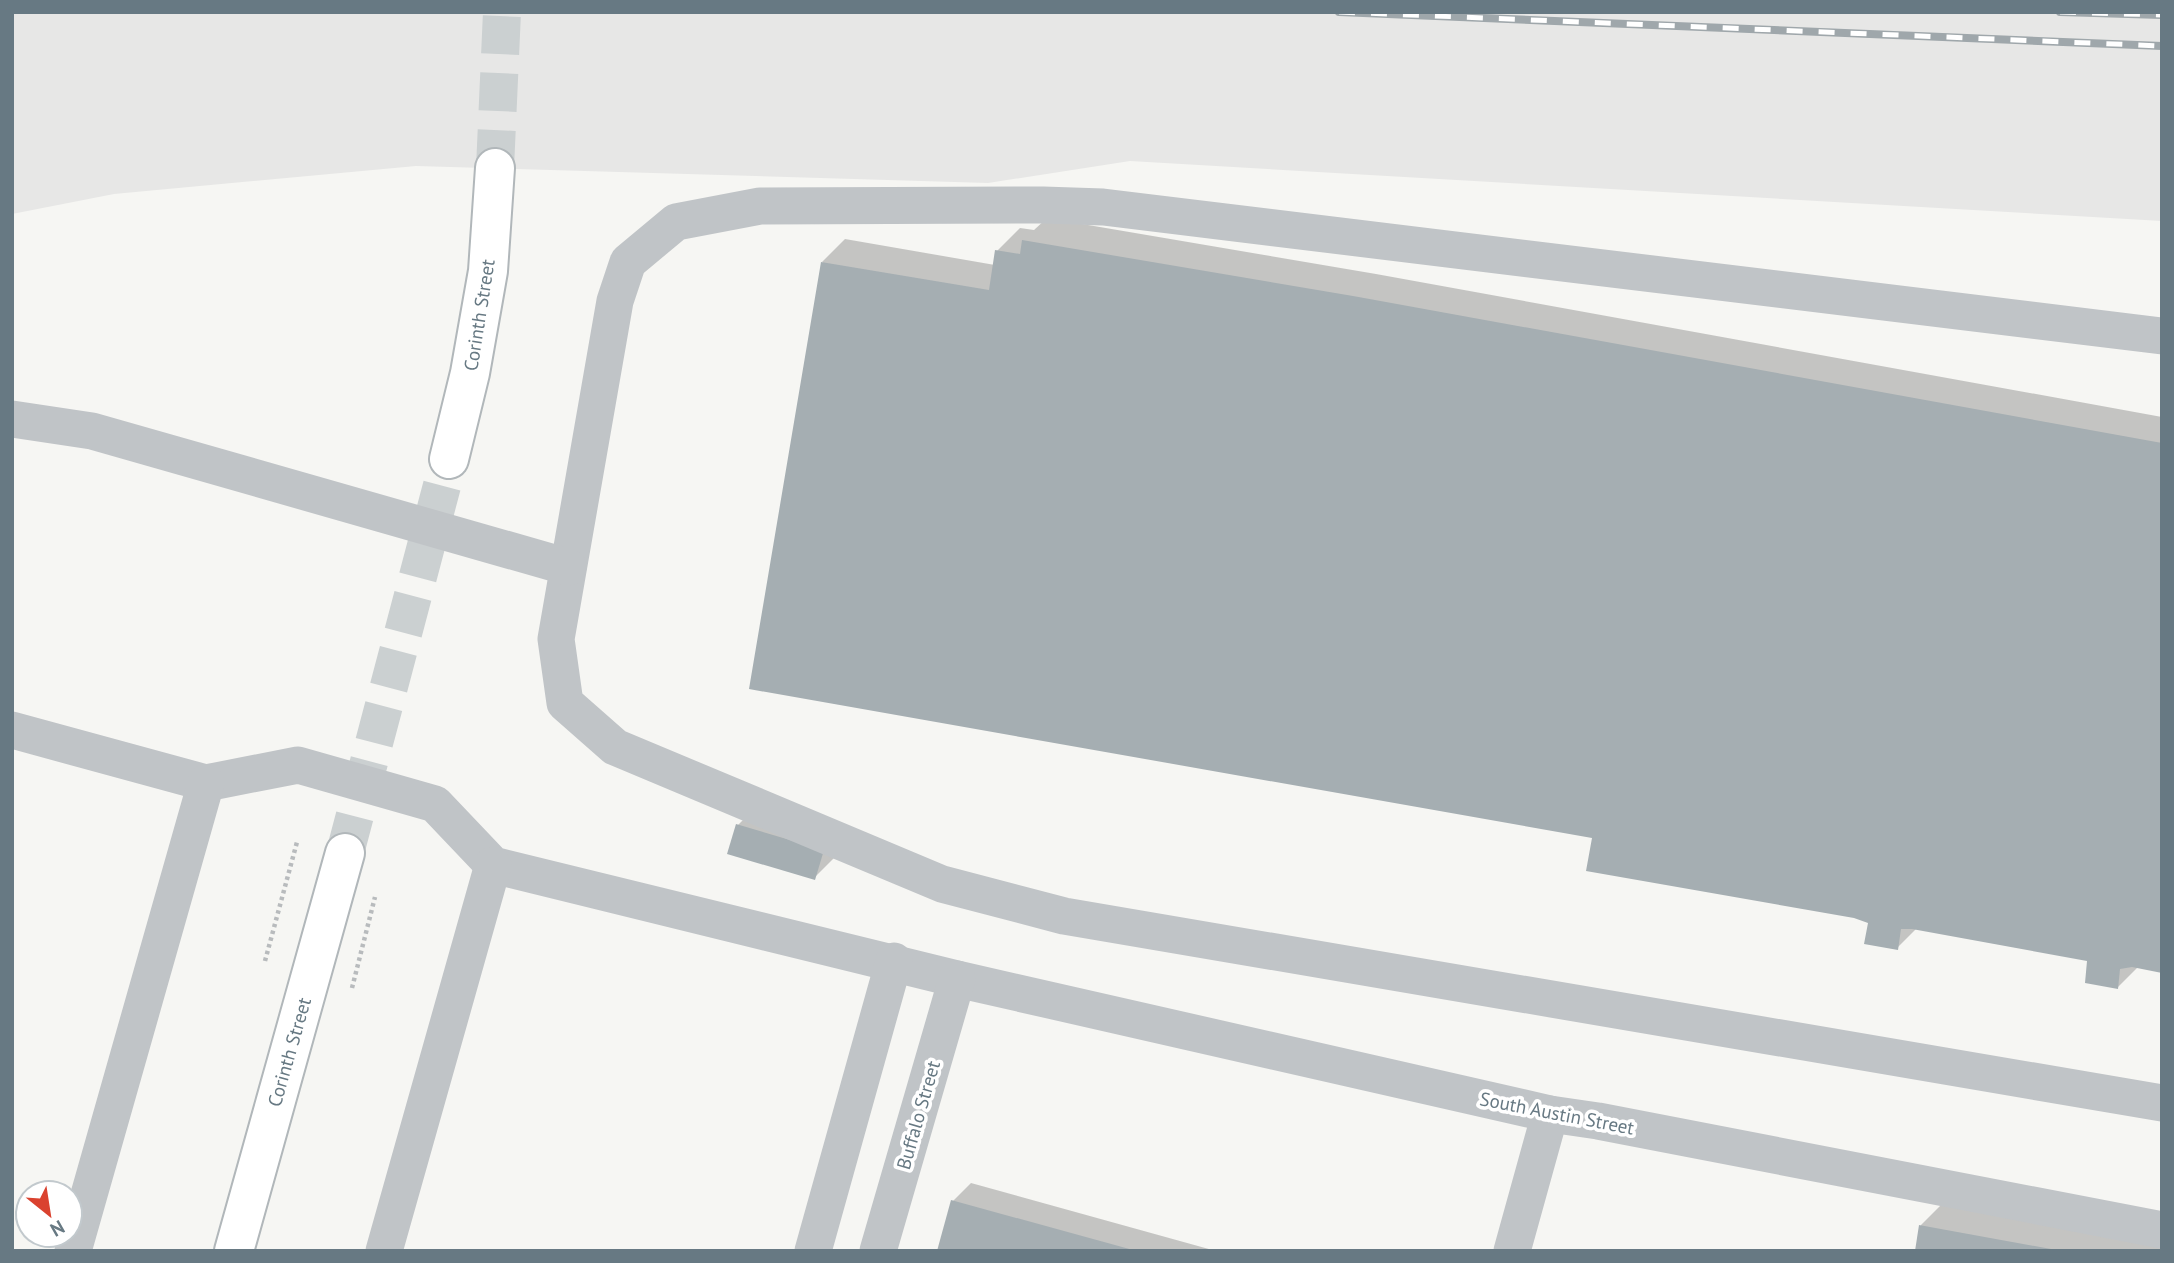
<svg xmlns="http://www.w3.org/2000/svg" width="2174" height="1263" viewBox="0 0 2174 1263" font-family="'PT Sans',sans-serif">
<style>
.built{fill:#e7e7e6}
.shadow{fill:#0003}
.building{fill:#a5aeb2}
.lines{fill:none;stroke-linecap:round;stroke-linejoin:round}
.major-tunnel{stroke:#cbd0d1;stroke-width:38;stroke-dasharray:38 19;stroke-linecap:butt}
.major-casing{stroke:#b1b7ba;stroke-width:42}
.path{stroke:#b8bbbd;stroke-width:4.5;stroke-dasharray:3.5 3.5;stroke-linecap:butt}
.minor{stroke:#c0c4c7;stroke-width:37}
.major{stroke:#fff;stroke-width:38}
.rail-casing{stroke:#9fa7ab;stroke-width:8}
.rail{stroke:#fff;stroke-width:5;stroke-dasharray:16;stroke-linecap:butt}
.labels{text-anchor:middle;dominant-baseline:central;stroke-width:7;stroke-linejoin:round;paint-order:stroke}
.street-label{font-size:19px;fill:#677983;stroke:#fff}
</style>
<rect width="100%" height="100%" fill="#f6f6f3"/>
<path class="built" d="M12 12H2162V221L1130 161 988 183 416 166 114 194 12 214Z"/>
<g class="shadow">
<path d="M1047 218 1376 274 2162 417V971L2138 967 2118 987 2089 959 1917 928 1897 948 1870 922 1594 837 822 262 845 239 995 265 997 251 1020 228 1034 230Z"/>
<path d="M761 802 837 855 814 878 738 825Z"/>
<path d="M971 1183 1216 1251H939L953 1201Z"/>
<path d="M1944 1202 2162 1243V1251H1916L1921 1225Z"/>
</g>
<g class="building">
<path d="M1022 240 1353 296 2162 443V973L2132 967 2120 969 2118 989 2085 983 2087 961 1912 929H1901L1898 950 1864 944 1868 923 1854 918 1586 871 1592 838 749 689 821 262 989 290 995 250 1020 254Z"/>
<path d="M736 824 824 850 815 880 727 854Z"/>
<path d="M951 1200 1133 1250V1251H937Z"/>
<path d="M1919 1225 2051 1249V1251H1915Z"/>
</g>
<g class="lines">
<g class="major-tunnel">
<path d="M495 168 502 12"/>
<path d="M345 853 449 459"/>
</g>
<defs>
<g id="major">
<path d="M449 459 470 373 488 271 495 168"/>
<path d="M234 1251 345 853"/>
</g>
</defs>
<use href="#major" class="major-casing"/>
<g class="path">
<path d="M265 961 297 842"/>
<path d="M352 988 375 897"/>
</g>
<g class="minor">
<path d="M2162 336 1103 207 1043 205 760 206 676 222 628 262 615 301 556 639 565 703 615 747 942 884 1064 916 2162 1103"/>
<path d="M12 419 92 431 568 567"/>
<path d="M12 730 206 783 298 765 435 804 493 865 957 979 1550 1114 1598 1121 2162 1230"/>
<path d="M73 1251 206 783"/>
<path d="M384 1251 493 865"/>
<path d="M813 1251 894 961"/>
<path d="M878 1251 957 979"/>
<path d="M1512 1251 1550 1114"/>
</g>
<use href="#major" class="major"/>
<defs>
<g id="rail">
<path d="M1339 12 2162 46"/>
<path d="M2060 12 2162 15"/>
</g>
</defs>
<use href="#rail" class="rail-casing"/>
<use href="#rail" class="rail"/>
</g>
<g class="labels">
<g class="street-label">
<text transform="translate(479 315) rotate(-81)">Corinth Street</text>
<text transform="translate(289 1052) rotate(-74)">Corinth Street</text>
<text transform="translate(1557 1113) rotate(11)">South Austin Street</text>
<text transform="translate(918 1115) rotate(-74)">Buffalo Street</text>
</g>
</g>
<rect width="2174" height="1263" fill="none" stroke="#677983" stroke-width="28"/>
<g transform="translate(49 1214) rotate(150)"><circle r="33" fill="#ffffff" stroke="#c2c9cd" stroke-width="2"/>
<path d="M0-5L12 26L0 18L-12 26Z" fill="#da422f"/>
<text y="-10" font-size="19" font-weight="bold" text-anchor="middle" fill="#677983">N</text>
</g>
</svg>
